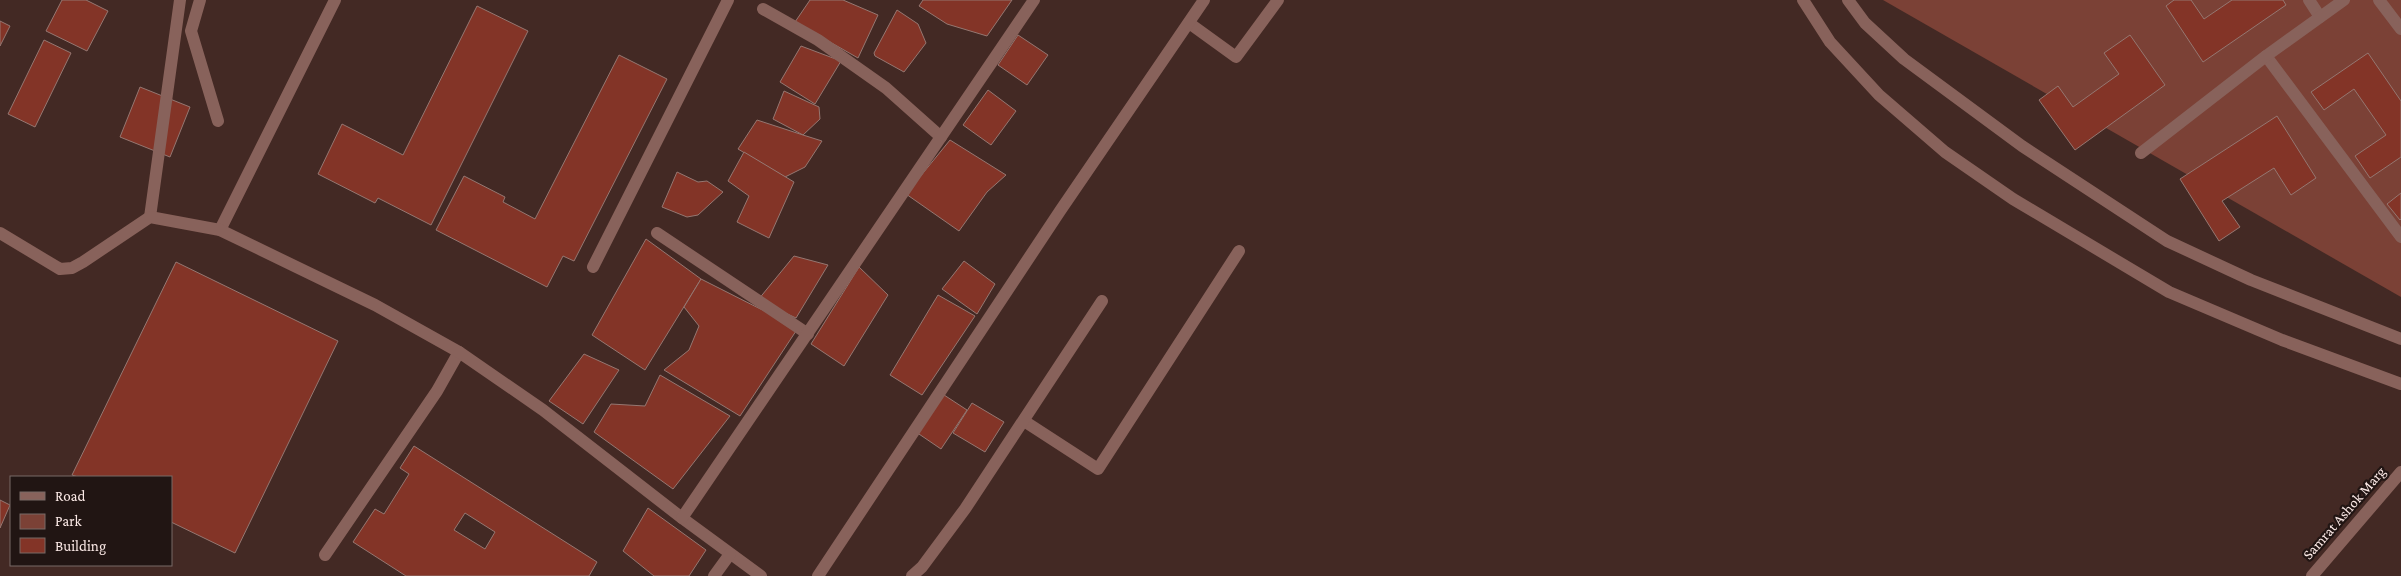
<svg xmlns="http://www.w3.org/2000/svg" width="2401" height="576" viewBox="0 0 2401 576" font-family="'Crimson Pro',serif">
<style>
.green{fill:#7b4136}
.building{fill:#833427;stroke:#957771;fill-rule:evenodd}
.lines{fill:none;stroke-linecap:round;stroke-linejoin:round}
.service{stroke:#88625b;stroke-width:12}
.minor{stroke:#88625b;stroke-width:12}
.tertiary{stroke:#88625b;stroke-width:12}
.labels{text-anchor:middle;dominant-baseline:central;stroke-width:4.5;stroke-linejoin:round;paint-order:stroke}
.street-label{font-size:15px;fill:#fbe9e6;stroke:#211513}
</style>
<rect width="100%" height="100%" fill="#432924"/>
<path class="green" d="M1883 0H2401V297Z"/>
<g class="building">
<path d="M62 0H86L108 11 87 51 46 31Z"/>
<path d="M810 0H843L878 15 858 58 795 22Z"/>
<path d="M923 0H1012L987 36 947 24 919 6Z"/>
<path d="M2174 0H2191L2204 19 2232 0H2283L2286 5 2203 62 2166 6Z"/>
<path d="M477 6 528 31 431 225 378 198 375 203 318 174 342 124 403 155Z"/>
<path d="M897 10 918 24 926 43 904 72 875 56 874 53Z"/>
<path d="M0 21 10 26 0 46Z"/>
<path d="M1018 35 1048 55 1027 85 998 65Z"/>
<path d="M2130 35 2165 85 2075 150 2039 100 2058 86 2073 107 2119 74 2104 53Z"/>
<path d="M44 40 71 53 35 127 8 114Z"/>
<path d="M801 46 841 61 815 104 780 82Z"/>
<path d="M2368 53 2401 101V157L2370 178 2355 156 2386 135 2354 89 2324 110 2311 92Z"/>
<path d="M619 55 667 79 574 261 563 256 547 287 436 230 464 176 505 197 503 202 535 219Z"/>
<path d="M140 87 190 107 170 157 120 137Z"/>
<path d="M988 90 1016 111 991 145 963 125Z"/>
<path d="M784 91 819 107 820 119 803 135 773 119Z"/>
<path d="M2277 116 2316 178 2291 195 2274 168 2222 201 2240 227 2219 241 2180 179Z"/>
<path d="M757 120 803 135 822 141 805 167 785 177 738 149Z"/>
<path d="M950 140 1006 175 987 192 959 231 906 194Z"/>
<path d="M744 152 794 182 769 238 737 222 749 196 728 181Z"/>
<path d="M677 172 698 182 707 181 723 192 698 215 687 217 662 207Z"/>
<path d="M2401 193V219L2400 220 2387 204Z"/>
<path d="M646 239 701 279 645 370 592 335Z"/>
<path d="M794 256 828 265 796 318 758 300Z"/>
<path d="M964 261 995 284 977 314 942 289Z"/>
<path d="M176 262 338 341 235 553 171 522V477H78L72 475Z"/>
<path d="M859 267 888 295 844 366 811 344Z"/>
<path d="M701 279 798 328 740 416 664 370 689 350 699 326 684 307Z"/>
<path d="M938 295 975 316 922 395 890 375Z"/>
<path d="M584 354 619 370 583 424 549 401Z"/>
<path d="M660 375 730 416 673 489 594 432 611 404 645 406Z"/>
<path d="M941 393 967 410 941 449 916 432Z"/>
<path d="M972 403 1004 422 985 452 953 433Z"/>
<path d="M414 446 597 562 589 576H406L353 542 375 509 384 514 409 474 400 468ZM465 513 495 532 485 549 454 530Z"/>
<path d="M0 500 10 505 0 528Z"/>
<path d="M648 508 706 550 689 576H654L623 551Z"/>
</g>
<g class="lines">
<g class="service">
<path d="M2309 0 2320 17"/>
<path d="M2379 0 2401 29"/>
<path d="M2266 56 2401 237"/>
<path d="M2141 153 2266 56 2344 0"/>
<path d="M325 555 437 391 459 352"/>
</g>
<g class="minor">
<path d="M200 0 191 31 218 121"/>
<path d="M763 9 818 40 886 88 941 137"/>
<path d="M1189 23 1236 57 1278 0"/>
<path d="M150 217 180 0"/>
<path d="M220 230 335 0"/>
<path d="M0 233 60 269 72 268 83 262 150 217 220 230 375 305 459 352 543 410 682 518 761 576"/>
<path d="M657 233 808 334"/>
<path d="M593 267 728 0"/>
<path d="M1024 421 1098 469 1239 251"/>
<path d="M682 518 1034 0"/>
<path d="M714 576 730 554"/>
<path d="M818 576 1060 211 1204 0"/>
<path d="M912 576 922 567 965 509 1102 301"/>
</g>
<g class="tertiary">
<path d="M1803 0 1830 42 1879 95 1945 152 2013 199 2169 292 2282 340 2401 384"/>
<path d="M1848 0 1865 23 1904 59 2022 146 2167 241 2251 280 2401 339"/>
<path d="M2312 576 2401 472"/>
</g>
</g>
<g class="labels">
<g class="street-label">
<text transform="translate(2344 513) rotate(-49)">Samrat Ashok Marg</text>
</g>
</g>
<rect x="10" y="476" width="162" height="90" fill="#211513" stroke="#786a67"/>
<rect x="20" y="492" width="25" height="8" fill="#88625b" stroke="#786a67"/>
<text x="55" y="501" font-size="15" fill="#fbe9e6">Road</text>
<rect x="20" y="514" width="25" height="15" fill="#7b4136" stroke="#786a67"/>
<text x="55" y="526" font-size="15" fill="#fbe9e6">Park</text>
<rect x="20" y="538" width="25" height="15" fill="#833427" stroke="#786a67"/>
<text x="55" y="551" font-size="15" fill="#fbe9e6">Building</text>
</svg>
